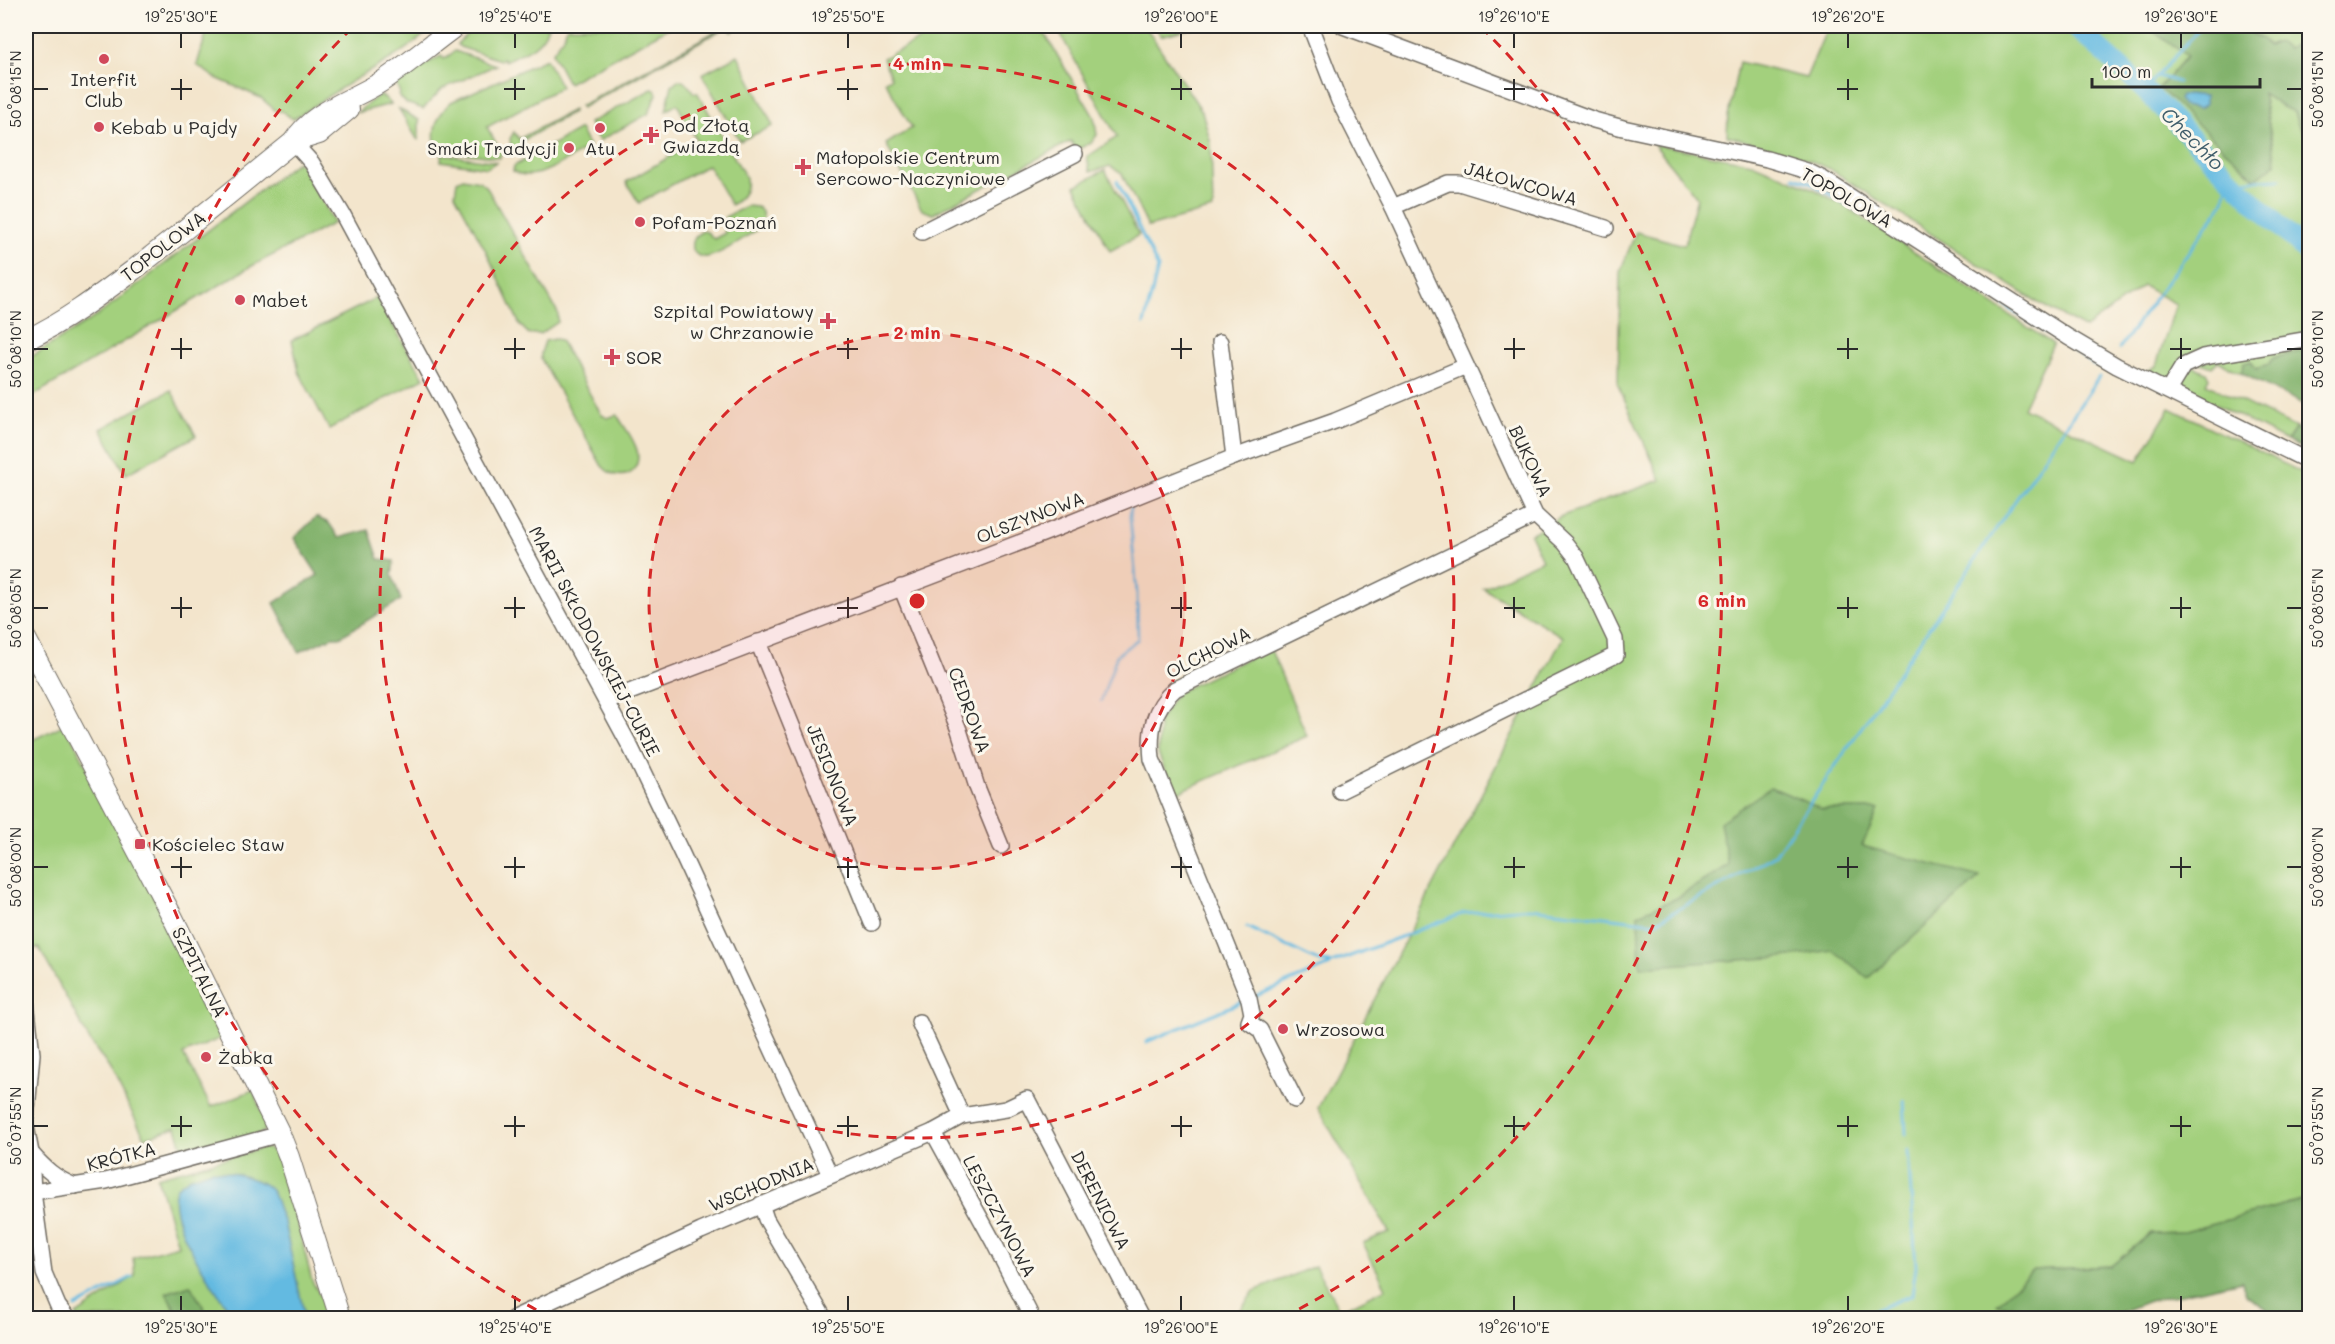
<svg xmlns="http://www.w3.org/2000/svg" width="2335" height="1344" viewBox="0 0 2335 1344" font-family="Mali,sans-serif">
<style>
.green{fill:#a3d07d;stroke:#677e54;stroke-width:1.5}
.forest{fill:#82b26c;stroke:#566e4c;stroke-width:1.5}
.water{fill:#64bae1;stroke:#487286;stroke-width:1.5}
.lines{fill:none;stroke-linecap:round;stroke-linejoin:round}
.stream{stroke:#64bae1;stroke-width:3}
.river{stroke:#64bae1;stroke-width:20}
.minor-casing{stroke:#716c63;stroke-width:18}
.major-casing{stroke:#716c63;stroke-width:22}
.minor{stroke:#fff;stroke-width:15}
.major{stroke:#fff;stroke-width:20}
.ticks{fill:none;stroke:#2b2b2b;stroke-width:2}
.ring{fill:none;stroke:#d62828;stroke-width:3;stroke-dasharray:10 8}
.poi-dot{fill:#d1495b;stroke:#fbf7ec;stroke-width:2}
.labels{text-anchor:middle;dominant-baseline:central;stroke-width:6;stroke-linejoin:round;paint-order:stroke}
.poi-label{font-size:18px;fill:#2b2b2b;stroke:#fbf7ec;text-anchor:start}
.street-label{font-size:18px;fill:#2b2b2b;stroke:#fbf7ec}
.water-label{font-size:20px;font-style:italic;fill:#3f5d6b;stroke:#fbf7ec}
.centre{fill:#d62828;stroke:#fbf7ec;stroke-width:3}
.ring-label{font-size:18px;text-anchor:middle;font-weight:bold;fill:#d62828;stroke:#fbf7ec;stroke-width:6;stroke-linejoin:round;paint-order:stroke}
.neatline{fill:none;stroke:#2b2b2b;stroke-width:2}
.ticks-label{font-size:15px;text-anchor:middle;fill:#2b2b2b}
</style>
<rect width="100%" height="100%" fill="#fbf7ec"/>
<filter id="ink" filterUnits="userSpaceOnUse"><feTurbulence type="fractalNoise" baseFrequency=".0167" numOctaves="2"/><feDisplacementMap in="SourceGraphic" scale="12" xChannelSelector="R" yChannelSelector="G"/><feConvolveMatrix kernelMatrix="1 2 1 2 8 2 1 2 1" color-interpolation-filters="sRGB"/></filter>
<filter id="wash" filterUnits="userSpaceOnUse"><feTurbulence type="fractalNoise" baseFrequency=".008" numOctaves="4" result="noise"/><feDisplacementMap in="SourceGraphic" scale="24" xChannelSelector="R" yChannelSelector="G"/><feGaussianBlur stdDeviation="1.35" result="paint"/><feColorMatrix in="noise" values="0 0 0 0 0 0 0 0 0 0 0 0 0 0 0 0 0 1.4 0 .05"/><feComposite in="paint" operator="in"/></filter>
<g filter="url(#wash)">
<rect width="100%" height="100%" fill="#f3e5cc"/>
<g class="green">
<path d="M187 26H434C412 47 388 61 361 76 338 89 316 105 293 119L281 111H276L261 98 214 77 197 65 206 34Z"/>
<path d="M475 26H548C542 47 523 53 504 61L503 58 500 60 460 47 457 44Z"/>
<path d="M567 26H672L568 83 552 53 564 36Z"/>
<path d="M725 26 737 27 732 32 728 26 581 108 580 106Z"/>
<path d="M947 26H1040L1094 117 1097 135 1091 143 1076 150 1071 141 933 214 922 210 886 144 912 128 885 81 891 78 883 58Z"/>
<path d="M1056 26H1145L1202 111 1211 144 1213 209 1148 227 1122 174 1110 166 1090 172 1087 157 1117 137Z"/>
<path d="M1155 26H1199L1161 36Z"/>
<path d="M1828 26H2065L2137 91 2309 260V336L2198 355 2168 381 2147 371 2156 366 2176 304 2143 286 2085 328 2040 304 1830 169 1794 154 1727 136 1728 116 1739 62 1806 78Z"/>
<path d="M2080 26H2146L2187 56 2159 88 2276 162 2263 93 2279 105 2294 112 2298 124 2306 136 2309 133V251L2097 40Z"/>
<path d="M2249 26H2296L2295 31 2302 40 2288 49 2268 46 2262 39 2251 32Z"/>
<path d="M455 51 496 65 442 89 423 109 406 103 399 96 400 93 396 84 397 80 441 56 444 59Z"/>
<path d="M738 55 773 126 740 141 702 74Z"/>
<path d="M546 59 561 87 487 127 501 152 500 158 438 150C429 132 438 114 451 102Z"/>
<path d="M678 80C687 80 689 87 694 93L697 92 746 178C748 191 742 198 731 205L708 165 639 203 626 182 697 141 677 104 666 111 672 85Z"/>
<path d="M652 89 655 90 657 94 648 114 599 141 589 123Z"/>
<path d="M379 95 384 97 391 104 356 113Z"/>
<path d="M399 109 419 120V140L417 139Z"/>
<path d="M573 110V112L520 142 523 148 516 149 511 146 510 139 514 132 519 139Z"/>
<path d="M580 129 589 147C569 158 535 185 513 171L514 166Z"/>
<path d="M1654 144 1752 163 1816 190 1846 207 2053 344 2023 408 2138 461 2170 408 2309 476V1198L2184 1232 2151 1233 2111 1266 2033 1270 1998 1304 2032 1309 2031 1318H1235L1254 1291 1315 1266 1340 1311 1386 1288 1363 1243 1389 1232 1318 1108 1563 637 1483 588 1542 560 1530 534 1562 516 1661 480 1618 385 1620 272 1636 232 1684 245 1697 198Z"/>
<path d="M442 154 496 162 487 168 441 161Z"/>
<path d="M297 162 304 166 334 223 250 267 26 400V360L97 316Z"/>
<path d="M1105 170 1139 235 1110 251 1075 186Z"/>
<path d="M463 178 479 181 486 186 558 313V322L540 334H529L520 325 486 251 455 194 457 181Z"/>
<path d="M747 206 757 207 762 211 763 222 761 227C748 235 722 255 707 257 689 259 688 237 703 231L707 232 714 239 725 233 723 224 725 217Z"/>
<path d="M377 298 424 378 329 429 299 372 292 340Z"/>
<path d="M555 339 560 340 601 414 607 418 617 415C627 432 651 457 629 474 617 478 609 474 602 466L541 359V353L545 341Z"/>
<path d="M2309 341V349L2273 358 2268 365 2256 369 2251 361 2245 363 2241 373 2218 361 2212 367 2198 362Z"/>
<path d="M2193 366 2206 372 2209 378 2206 384 2296 428 2287 441 2175 384Z"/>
<path d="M171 390 196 436 126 474 101 429Z"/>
<path d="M1270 648 1307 736 1174 794 1158 753 1159 722 1176 693Z"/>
<path d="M65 724 183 953 180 957 191 977 197 979 226 1036 183 1054 211 1107 253 1090 267 1127 262 1133 184 1154 176 1127 145 1138 109 1068 90 1041 39 948 26 950V743Z"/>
<path d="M263 1148C274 1149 278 1154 283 1164L312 1281 324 1302 330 1318H78L76 1315 135 1276 133 1258 178 1245 157 1177Z"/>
</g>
<g class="forest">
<path d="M2146 26H2249L2251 33 2262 39 2268 46 2278 42 2288 49 2302 40 2295 30 2296 26H2309V133L2306 136 2298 125 2294 112 2279 105 2263 94 2276 163 2256 179 2159 88 2187 56Z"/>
<path d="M2309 349V407L2241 373 2244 363 2251 361 2256 369 2268 365 2273 358Z"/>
<path d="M2296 428 2309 435V452L2287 441Z"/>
<path d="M316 517 329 523 339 538 369 530 379 559 394 561 392 575 401 600 340 637H332L299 652 274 603 318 575 294 538Z"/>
<path d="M1771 787 1822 809H1879L1862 846 1980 877 1868 978 1833 950 1783 957 1640 967 1638 914 1677 898 1728 865 1720 822Z"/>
<path d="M2309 1198V1318H2281L2245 1295 2242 1281 2149 1301 2105 1318H2031V1309L1997 1304 2033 1270 2111 1266 2151 1233 2184 1232Z"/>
<path d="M190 1285 210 1318H180L166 1293Z"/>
</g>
<g class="water">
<path d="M2187 94 2205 96V105L2199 109 2183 106 2179 100 2181 96Z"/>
<path d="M212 1170C227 1172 264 1178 272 1192 278 1202 278 1212 284 1222L305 1318H234C217 1291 162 1218 177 1187L189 1178Z"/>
</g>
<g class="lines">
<g class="stream">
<path d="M2158 76 2178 82"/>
<path d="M2145 90 2202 26"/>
<path d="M1794 177 1810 182 1861 212"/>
<path d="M1117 181 1158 268 1144 324"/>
<path d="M2233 181 2280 179"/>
<path d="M2294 240 2302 237"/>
<path d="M1973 284 2098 367"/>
<path d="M2119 349 2224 202 2228 176"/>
<path d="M1101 701 1117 655 1138 639 1137 593 1130 517 1131 506"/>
<path d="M1247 927 1320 962 1332 963 1464 913 1530 908 1654 923 1775 855 2099 377"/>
<path d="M1253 997 1330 965"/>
<path d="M1146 1042 1244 1001"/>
<path d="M1904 1100 1906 1134"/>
<path d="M76 1307 132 1277"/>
<path d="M1855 1318 1912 1295 1916 1266 1908 1150"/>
</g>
<path class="river" d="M2073 26C2129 71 2177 123 2227 175 2254 203 2282 228 2310 255"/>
</g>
</g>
<g filter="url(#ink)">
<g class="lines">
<defs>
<g id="minor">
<path d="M1310 26 1339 101 1393 207 1535 515 1565 543 1576 557 1615 639 1616 655 1340 791"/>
<path d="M1343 26 1594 120 1623 128 1767 159 1807 171 1823 179 2068 337 2117 366 2310 462"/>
<path d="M293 142 312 163 343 215 631 748 682 854 830 1175"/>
<path d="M1393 207 1448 183H1459L1606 228"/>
<path d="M922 232 1075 154"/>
<path d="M1220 342 1234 457"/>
<path d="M2172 384 2183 366 2203 357 2310 339"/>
<path d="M901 587 959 730 977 787 1001 846"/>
<path d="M758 642 872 923"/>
<path d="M606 701 1045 533 1234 457 1335 421 1466 366"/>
<path d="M26 1001 32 1054 26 1120"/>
<path d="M919 1022 962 1116"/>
<path d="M1295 1100 1260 1030 1249 1022 1252 1014 1249 999 1152 759C1149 731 1153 708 1175 689L1535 515"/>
<path d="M26 1126 31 1153 33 1192 44 1273 58 1306 67 1318"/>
<path d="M933 1132 994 1243 1032 1318"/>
<path d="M31 1153C44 1168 56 1179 75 1186"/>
<path d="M33 1192 106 1181 280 1134"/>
<path d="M761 1204 766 1219 824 1318"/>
<path d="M514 1318 701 1231 933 1132 962 1116 1006 1109 1027 1099 1141 1318"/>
</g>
<g id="major">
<path d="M293 142 319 134 349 109"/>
<path d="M26 340C66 321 100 295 136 268 189 227 241 184 293 142 313 110 351 101 381 82 407 65 431 44 456 26"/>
<path d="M26 639 173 918 280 1134 289 1157 340 1318"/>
</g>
</defs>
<use href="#minor" class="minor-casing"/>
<use href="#major" class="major-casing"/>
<use href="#minor" class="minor"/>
<use href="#major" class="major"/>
</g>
</g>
<path class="ticks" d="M181 33V48M515 33V48M848 33V48M1181 33V48M1514 33V48M1848 33V48M2181 33V48M181 79V100M515 79V100M848 79V100M1181 79V100M1514 79V100M1848 79V100M33 89H48M171 89H192M504 89H525M837 89H858M1171 89H1192M1504 89H1525M1837 89H1858M2287 89H2302M181 338V359M515 338V359M848 338V359M1181 338V359M1514 338V359M1848 338V359M2181 338V359M33 349H48M171 349H192M504 349H525M837 349H858M1171 349H1192M1504 349H1525M1837 349H1858M2170 349H2191M2287 349H2302M181 597V618M515 597V618M848 597V618M1181 597V618M1514 597V618M1848 597V618M2181 597V618M33 608H48M171 608H192M504 608H525M837 608H858M1171 608H1192M1504 608H1525M1837 608H1858M2170 608H2191M2287 608H2302M181 857V878M515 857V878M848 857V878M1181 857V878M1514 857V878M1848 857V878M2181 857V878M33 867H48M171 867H192M504 867H525M837 867H858M1171 867H1192M1504 867H1525M1837 867H1858M2170 867H2191M2287 867H2302M181 1116V1137M515 1116V1137M848 1116V1137M1181 1116V1137M1514 1116V1137M1848 1116V1137M2181 1116V1137M33 1126H48M171 1126H192M504 1126H525M837 1126H858M1171 1126H1192M1504 1126H1525M1837 1126H1858M2170 1126H2191M2287 1126H2302M181 1296V1311M515 1296V1311M848 1296V1311M1181 1296V1311M1514 1296V1311M1848 1296V1311M2181 1296V1311"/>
<circle cx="917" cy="601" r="268" fill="#d62828" fill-opacity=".12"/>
<g class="ring">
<circle cx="917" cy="601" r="268"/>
<circle cx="917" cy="601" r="537"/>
<path d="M552 1318A805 805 0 0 1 353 27M1481 27A805 805 0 0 1 1282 1318"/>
</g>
<g class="poi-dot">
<circle cx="104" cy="59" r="6"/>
<circle cx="99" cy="127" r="6"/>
<circle cx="600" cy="128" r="6"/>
<path d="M648 126h6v6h6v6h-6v6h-6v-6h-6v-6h6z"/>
<circle cx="569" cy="148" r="6"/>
<path d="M800 158h6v6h6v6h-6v6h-6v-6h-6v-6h6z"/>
<circle cx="640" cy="222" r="6"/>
<circle cx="240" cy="300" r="6"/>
<path d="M825 312h6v6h6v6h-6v6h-6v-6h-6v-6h6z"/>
<path d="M609 348h6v6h6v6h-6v6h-6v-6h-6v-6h6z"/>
<rect x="134" y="838" width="12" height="12" rx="3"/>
<circle cx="1283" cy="1029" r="6"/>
<circle cx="206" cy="1057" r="6"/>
</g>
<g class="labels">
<g class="poi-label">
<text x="104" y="79" text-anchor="middle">Interfit<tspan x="104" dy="21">Club</tspan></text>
<text x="663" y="125">Pod Złotą<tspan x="663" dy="21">Gwiazdą</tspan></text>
<text x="111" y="127">Kebab u Pajdy</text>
<text x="557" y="148" text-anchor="end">Smaki Tradycji</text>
<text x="600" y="148" text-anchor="middle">Atu</text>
<text x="816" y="157">Małopolskie Centrum<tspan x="816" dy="21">Sercowo-Naczyniowe</tspan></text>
<text x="652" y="222">Pofam-Poznań</text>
<text x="252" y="300">Mabet</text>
<text x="814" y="311" text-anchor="end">Szpital Powiatowy<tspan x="814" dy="21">w Chrzanowie</tspan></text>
<text x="626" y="357">SOR</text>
<text x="152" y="844">Kościelec Staw</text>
<text x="1295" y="1029">Wrzosowa</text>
<text x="218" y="1057">Żabka</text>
</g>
<g class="street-label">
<text transform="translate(1521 183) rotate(16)">JAŁOWCOWA</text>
<text transform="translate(1847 197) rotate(30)">TOPOLOWA</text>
<text transform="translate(163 246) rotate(-38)">TOPOLOWA</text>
<text transform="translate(1531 461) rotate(65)">BUKOWA</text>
<text transform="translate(1030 517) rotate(-21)">OLSZYNOWA</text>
<text transform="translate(595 641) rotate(62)">MARII SKŁODOWSKIEJ-CURIE</text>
<text transform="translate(1208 652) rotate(-27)">OLCHOWA</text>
<text transform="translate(970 710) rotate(70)">CEDROWA</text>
<text transform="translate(833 775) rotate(68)">JESIONOWA</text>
<text transform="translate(200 972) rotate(63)">SZPITALNA</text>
<text transform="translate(121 1156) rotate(-14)">KRÓTKA</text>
<text transform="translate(761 1184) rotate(-23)">WSCHODNIA</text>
<text transform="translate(1101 1200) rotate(63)">DERENIOWA</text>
<text transform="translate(1000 1216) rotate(62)">LESZCZYNOWA</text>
</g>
<g class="water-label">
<text transform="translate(2193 138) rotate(45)">Chechło</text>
</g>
</g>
<circle cx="917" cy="601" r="9" class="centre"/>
<g class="ring-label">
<text x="917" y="70">4 min</text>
<text x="917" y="339">2 min</text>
<text x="1722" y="607">6 min</text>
</g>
<rect width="2335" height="1344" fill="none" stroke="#fbf7ec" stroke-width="66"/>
<path d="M2092 78v9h168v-9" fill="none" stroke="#2b2b2b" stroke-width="3"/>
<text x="2101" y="78" font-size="18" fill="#2b2b2b" stroke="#fbf7ec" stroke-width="4.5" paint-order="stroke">100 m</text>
<rect x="33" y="33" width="2269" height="1278" class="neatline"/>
<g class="ticks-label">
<text x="181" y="22">19°25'30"E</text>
<text x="515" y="22">19°25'40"E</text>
<text x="848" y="22">19°25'50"E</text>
<text x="1181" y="22">19°26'00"E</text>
<text x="1514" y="22">19°26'10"E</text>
<text x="1848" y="22">19°26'20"E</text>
<text x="2181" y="22">19°26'30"E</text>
<text transform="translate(16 89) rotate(-90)" y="5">50°08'15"N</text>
<text transform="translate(2318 89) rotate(-90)" y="5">50°08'15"N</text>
<text transform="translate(16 349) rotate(-90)" y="5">50°08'10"N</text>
<text transform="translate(2318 349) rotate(-90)" y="5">50°08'10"N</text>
<text transform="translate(16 608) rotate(-90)" y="5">50°08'05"N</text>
<text transform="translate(2318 608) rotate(-90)" y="5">50°08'05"N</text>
<text transform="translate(16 867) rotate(-90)" y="5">50°08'00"N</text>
<text transform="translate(2318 867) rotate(-90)" y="5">50°08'00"N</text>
<text transform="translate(16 1126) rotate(-90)" y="5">50°07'55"N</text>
<text transform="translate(2318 1126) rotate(-90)" y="5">50°07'55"N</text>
<text x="181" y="1333">19°25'30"E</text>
<text x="515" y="1333">19°25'40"E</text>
<text x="848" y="1333">19°25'50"E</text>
<text x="1181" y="1333">19°26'00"E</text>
<text x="1514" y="1333">19°26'10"E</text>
<text x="1848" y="1333">19°26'20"E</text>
<text x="2181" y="1333">19°26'30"E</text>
</g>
</svg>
